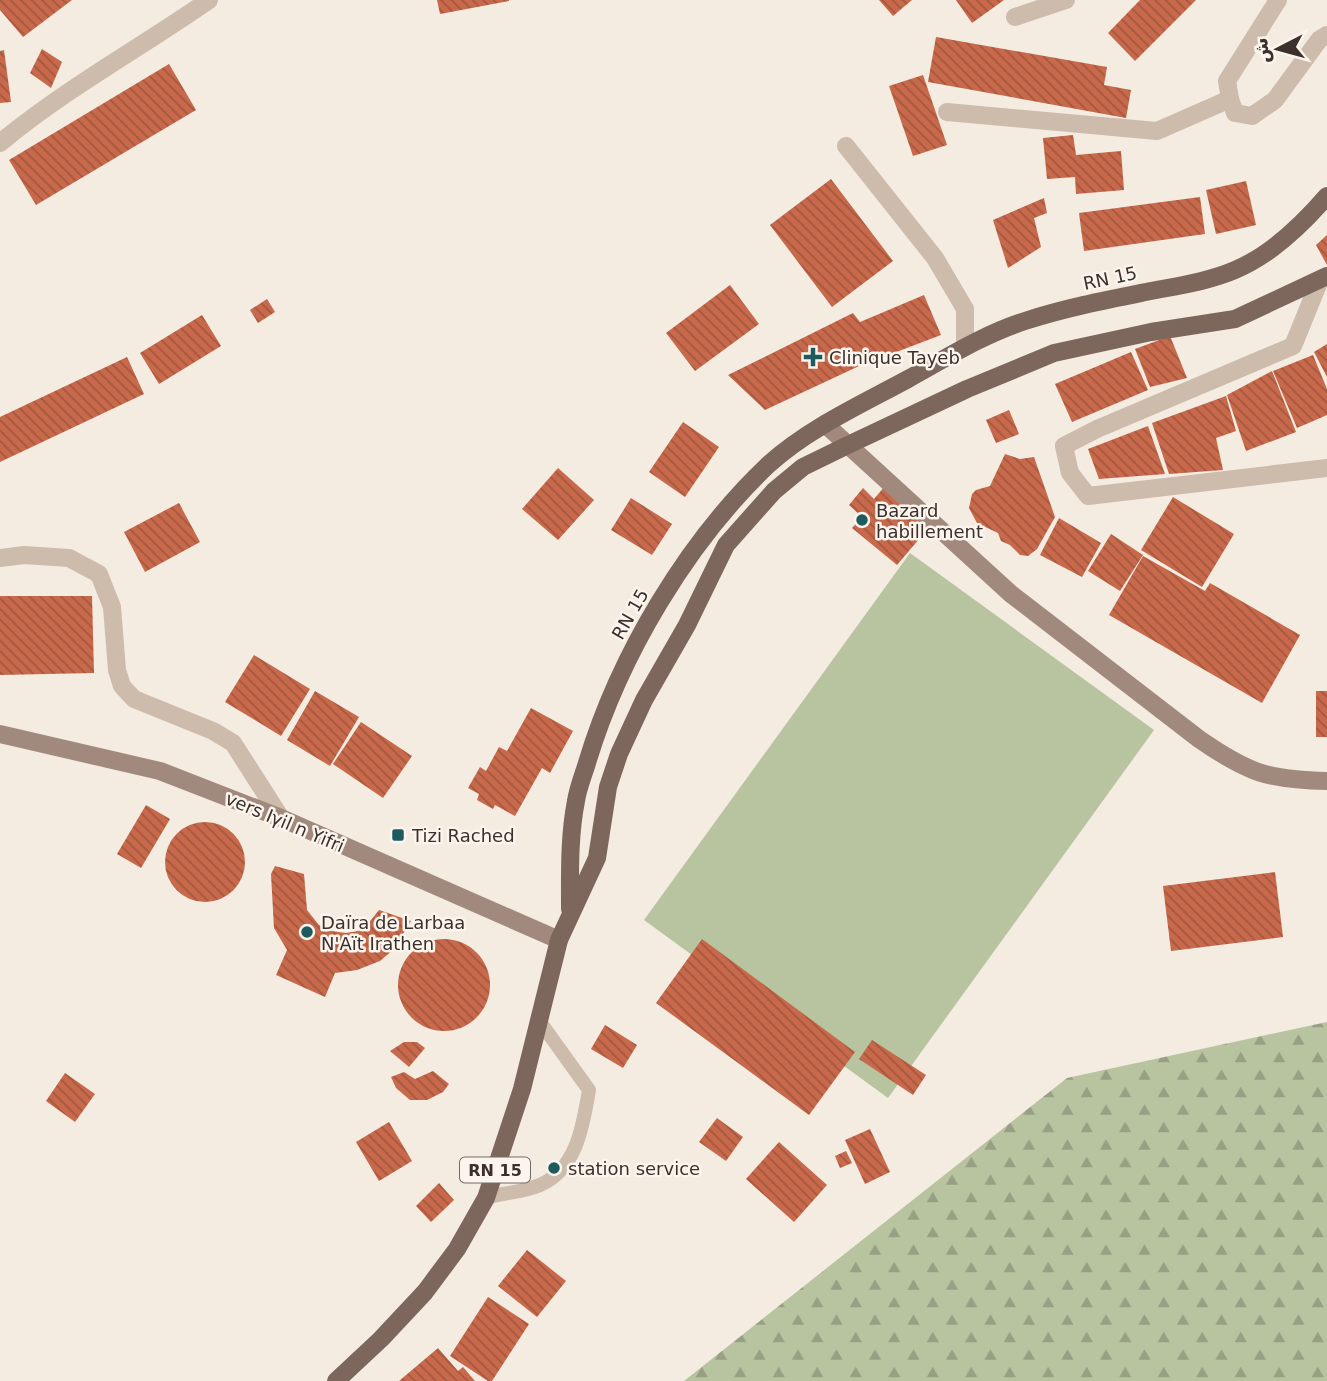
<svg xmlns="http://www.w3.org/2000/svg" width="1327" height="1381" viewBox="0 0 1327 1381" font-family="'DejaVu Sans','Noto Naskh Arabic',sans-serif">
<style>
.grass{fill:#b8c4a0}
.forest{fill:url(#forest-firs)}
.building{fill:url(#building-back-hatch)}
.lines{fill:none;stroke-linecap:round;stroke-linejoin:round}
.service{stroke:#cdbbac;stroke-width:14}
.minor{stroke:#cdbbac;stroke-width:18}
.secondary{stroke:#a18a7d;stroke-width:18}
.primary{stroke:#7d675c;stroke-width:18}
.poi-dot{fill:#1f5a5e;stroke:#fbf5ee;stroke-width:2.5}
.labels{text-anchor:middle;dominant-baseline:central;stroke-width:5;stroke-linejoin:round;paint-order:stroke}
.shield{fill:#fbf5ee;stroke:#756b66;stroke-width:2}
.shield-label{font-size:16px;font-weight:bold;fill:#3b302b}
.street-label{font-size:18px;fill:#3b302b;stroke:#fbf5ee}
.poi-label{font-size:18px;fill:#3b302b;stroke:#fbf5ee;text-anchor:start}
</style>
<defs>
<pattern id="forest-firs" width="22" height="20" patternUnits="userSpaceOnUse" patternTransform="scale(1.75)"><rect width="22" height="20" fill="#b8c4a0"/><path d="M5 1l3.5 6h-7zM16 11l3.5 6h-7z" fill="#97a083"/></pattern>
<pattern id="building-back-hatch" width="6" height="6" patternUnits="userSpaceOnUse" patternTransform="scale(1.75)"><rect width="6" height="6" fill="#c8694b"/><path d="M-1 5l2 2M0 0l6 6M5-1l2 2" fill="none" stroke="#a4573f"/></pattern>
</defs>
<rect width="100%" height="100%" fill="#f4ebe1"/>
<path class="grass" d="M910 553 1154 730 888 1098 644 920Z"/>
<path class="forest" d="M1327 1022V1381H684L1067 1078Z"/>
<g class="building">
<path d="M0 0H72L23 37 0 10Z"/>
<path d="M437 0H509V1L440 14Z"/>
<path d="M879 0H912L893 16Z"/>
<path d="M956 0H1004L972 23Z"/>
<path d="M1140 0H1196L1135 61 1108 33Z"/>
<path d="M936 37 1107 67 1104 85 1131 90 1126 118 928 82Z"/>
<path d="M42 49 62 62 51 88 30 73Z"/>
<path d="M4 50 11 102 0 103V51Z"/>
<path d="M169 64 196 110 36 205 9 160Z"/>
<path d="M923 75 947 145 913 156 889 86Z"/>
<path d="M1073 135 1076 155 1121 151 1124 190 1076 194 1075 177 1047 179 1043 138Z"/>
<path d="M831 179 893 261 832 307 770 225Z"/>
<path d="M1246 181 1256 225 1216 234 1206 190Z"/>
<path d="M1200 197 1205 234 1084 251 1079 213Z"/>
<path d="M1044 198 1047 213 1034 218 1041 247 1008 268 993 220Z"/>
<path d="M1327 235V265L1316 245Z"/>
<path d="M730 285 759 324 695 371 666 333Z"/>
<path d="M924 295 941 335 857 367 765 410 728 375 853 313 860 322Z"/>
<path d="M267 299 275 312 258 323 250 310Z"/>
<path d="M202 315 221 346 159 384 140 353Z"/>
<path d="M1170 336 1187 378 1150 387 1135 349Z"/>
<path d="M1327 344V377L1314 352Z"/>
<path d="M1131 352 1148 390 1072 422 1055 384Z"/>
<path d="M1313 355 1327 389V415L1297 428 1273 371Z"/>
<path d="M127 357 144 394 0 462V417Z"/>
<path d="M1272 371 1296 432 1246 451 1227 395Z"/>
<path d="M1226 396 1236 431 1216 438 1223 470 1169 474 1152 423Z"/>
<path d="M1009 410 1019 434 996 443 986 420Z"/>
<path d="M683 422 719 447 685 497 649 472Z"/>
<path d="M1148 426 1165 474 1099 479 1088 449Z"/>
<path d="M1005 454 1020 459 1034 457 1055 517 1037 549 1028 556 1020 555 1010 545 1001 541 998 533 977 523 969 508 972 494 976 490 990 486Z"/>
<path d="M558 468 594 500 558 540 522 509Z"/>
<path d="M885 486 931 525 897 565 852 528 862 517 849 505 863 488 874 499Z"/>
<path d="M1173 497 1234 534 1202 587 1141 550Z"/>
<path d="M631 498 672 524 652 555 611 530Z"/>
<path d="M179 503 200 542 145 572 124 532Z"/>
<path d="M1059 518 1101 543 1082 577 1040 555Z"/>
<path d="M1111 534 1143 555 1120 591 1088 571Z"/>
<path d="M1143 556 1205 591 1210 583 1300 635 1262 703 1109 615Z"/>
<path d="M0 596H92L94 673 0 675Z"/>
<path d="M254 655 310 689 281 736 225 702Z"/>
<path d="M315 691 359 717 330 766 287 740Z"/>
<rect x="1316" y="691" width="11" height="46"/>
<path d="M531 708 573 731 550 773 542 768 515 816 495 805 493 809 477 800 479 794 468 788 480 767 486 771 499 747 507 751Z"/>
<path d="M361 722 412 756 383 798 333 764Z"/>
<path d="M146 805 170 819 141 868 117 854Z"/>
<circle cx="205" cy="862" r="40"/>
<path d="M275 866 304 874 307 910 319 925 331 931 346 933 363 930 379 910 411 921 394 949 380 961 357 970 335 973 325 997 276 975 287 950 274 928 271 874Z"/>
<path d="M1275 872 1283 937 1171 951 1163 886Z"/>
<path d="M702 939 855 1052 809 1115 656 1003Z"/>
<circle cx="444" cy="985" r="46"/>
<path d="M605 1025 637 1045 623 1068 591 1049Z"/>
<path d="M872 1040 926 1075 913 1095 859 1059Z"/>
<path d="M404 1042H417L425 1048 409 1067 390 1051Z"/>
<path d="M433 1071 449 1084 443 1092 427 1100H410L396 1088 391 1077 404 1072 415 1079Z"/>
<path d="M65 1073 95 1094 75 1122 46 1101Z"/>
<path d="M717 1118 743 1137 726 1161 699 1142Z"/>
<path d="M389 1122 412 1161 379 1181 356 1142Z"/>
<path d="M870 1129 890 1172 865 1184 845 1140Z"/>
<path d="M779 1142 827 1185 794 1222 746 1179Z"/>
<path d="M846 1151 852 1163 840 1168 835 1156Z"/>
<path d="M439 1183 454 1200 431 1222 416 1206Z"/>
<path d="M527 1250 566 1281 537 1317 498 1286Z"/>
<path d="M488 1297 529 1324 492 1381H488L450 1356Z"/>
<path d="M438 1348 458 1371 463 1367 475 1381H399Z"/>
</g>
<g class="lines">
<path class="service" d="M486 1198C503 1193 524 1192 540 1185 577 1169 583 1125 589 1090L538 1019"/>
<g class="minor">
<path d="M1278 0 1227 81 1230 99 1235 113 1252 116 1275 100 1319 40 1327 35"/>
<path d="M1015 17 1066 0"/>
<path d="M947 112 1157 131 1230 99"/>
<path d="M0 143C65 89 140 48 209 0"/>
<path d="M846 146 935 258 965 309V347"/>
<path d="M1319 282 1293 346 1097 429 1064 446 1070 473 1088 496 1327 468"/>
<path d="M0 558 24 555 69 558 99 574 112 607 117 670 122 686 134 699 213 731 233 743 281 818"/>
</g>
<g class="secondary">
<path d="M825 424 1011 594 1199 739C1248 773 1268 780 1327 781"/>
<path d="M0 734 160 771 281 818 559 940"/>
</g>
<g class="primary">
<path d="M570 909C570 874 569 836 576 801 578 788 583 776 587 763 619 656 687 542 768 465 807 429 862 404 908 379 946 358 984 334 1025 321 1065 308 1106 300 1146 292 1176 286 1207 282 1235 270 1271 255 1302 225 1327 196"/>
<path d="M336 1381 381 1339 425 1292 457 1249 486 1198 522 1089 559 940 597 858 608 787 619 754 644 700 687 625 726 545 774 491 803 467 848 445 967 389 1054 353 1151 332 1235 319 1327 276"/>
</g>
</g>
<g class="poi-dot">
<path d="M809.5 346.5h7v7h7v7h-7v7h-7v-7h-7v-7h7z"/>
<circle cx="862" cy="520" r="7"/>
<rect x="391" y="828" width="14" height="14" rx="3.5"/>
<circle cx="307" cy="932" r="7"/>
<circle cx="554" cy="1168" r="7"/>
</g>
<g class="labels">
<rect class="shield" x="460" y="1157.5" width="70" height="25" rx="5"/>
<g class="shield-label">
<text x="495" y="1170">RN 15</text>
</g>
<g class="street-label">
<text transform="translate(1110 278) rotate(-12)">RN 15</text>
<text transform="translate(630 614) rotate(-60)">RN 15</text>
<text transform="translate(285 822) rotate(23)">vers Iγil n Yifri</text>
</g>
<g class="poi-label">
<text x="829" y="357">Clinique Tayeb</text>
<text x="876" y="510">Bazard<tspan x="876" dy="21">habillement</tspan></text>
<text x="412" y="835">Tizi Rached</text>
<text x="321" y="922">Daïra de Larbaa<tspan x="321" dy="21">N'Aït Irathen</tspan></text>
<text x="568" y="1168">station service</text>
</g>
</g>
<g transform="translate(1278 49) rotate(264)" stroke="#fbf5ee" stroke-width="5" paint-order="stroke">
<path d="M0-5L12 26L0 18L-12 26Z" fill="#3b302b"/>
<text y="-10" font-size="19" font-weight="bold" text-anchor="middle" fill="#3b302b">ش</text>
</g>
</svg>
